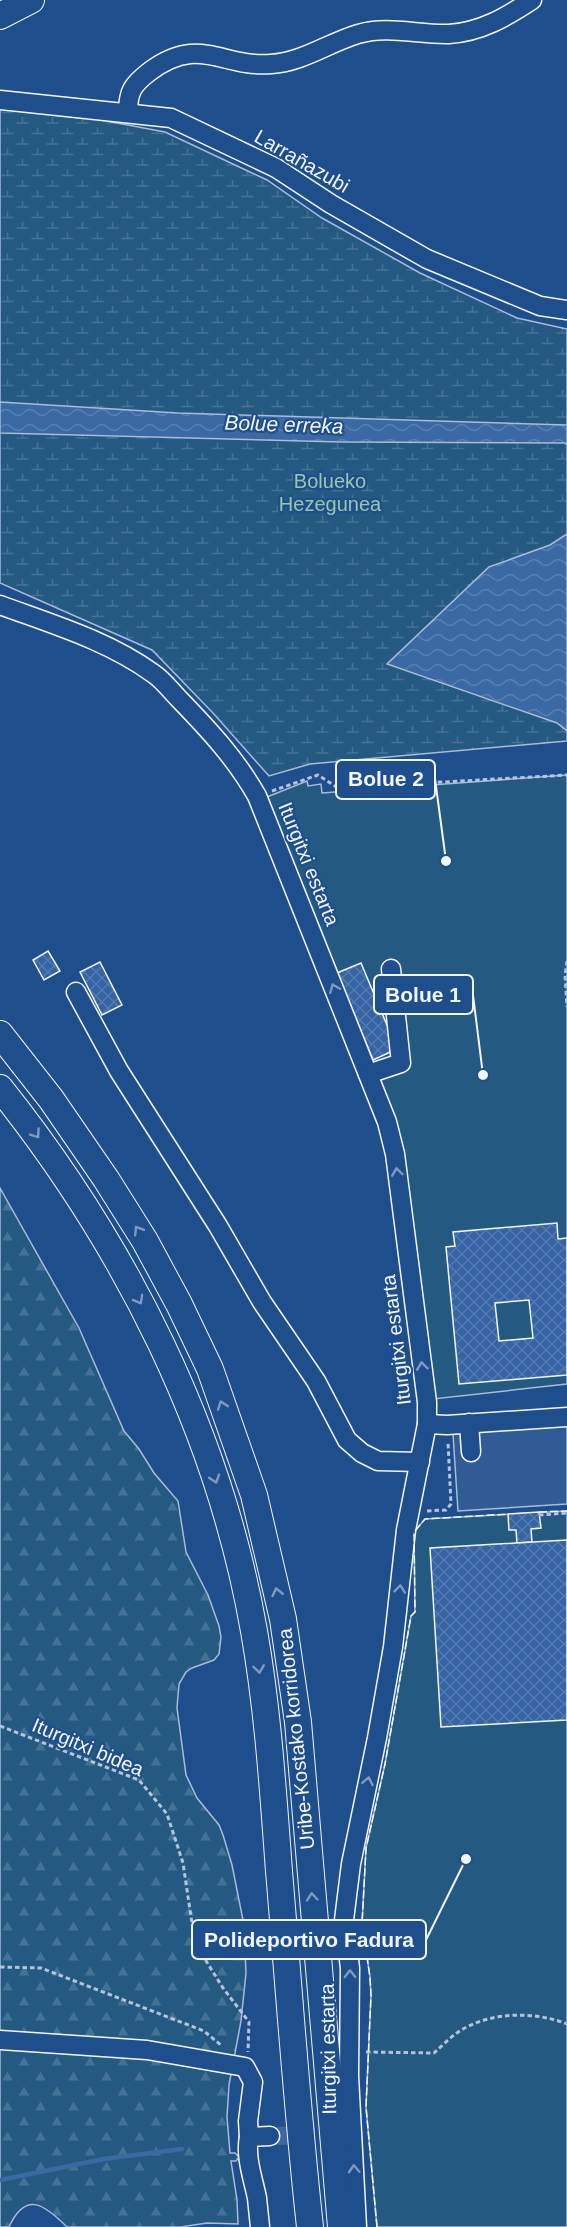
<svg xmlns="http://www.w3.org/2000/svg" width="567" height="2227" viewBox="0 0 567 2227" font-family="Helvetica,sans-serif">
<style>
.forest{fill:url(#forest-firs);stroke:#a8bbd7;stroke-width:1.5}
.wetland{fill:url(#wetland-marsh);stroke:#a8bbd7;stroke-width:1.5}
.park{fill:#245a82;stroke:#a8bbd7;stroke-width:1.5}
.parking{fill:#305b95;stroke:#a8bbd7;stroke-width:1.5}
.water{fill:url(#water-waves);stroke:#a8bbd7;stroke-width:1.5}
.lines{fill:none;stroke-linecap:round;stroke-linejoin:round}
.stream{stroke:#3b69a3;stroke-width:4.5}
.building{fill:url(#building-cross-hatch);stroke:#f2f6ff;stroke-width:1.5;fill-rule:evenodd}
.minor-tunnel{stroke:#3f679d;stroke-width:18;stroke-dasharray:18 9;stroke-linecap:butt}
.minor-casing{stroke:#f2f6ff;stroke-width:21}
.highway-casing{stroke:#f2f6ff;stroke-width:28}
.path{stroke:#b3c4dc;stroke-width:3;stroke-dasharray:4.5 3;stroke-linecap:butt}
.minor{stroke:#1f4e8c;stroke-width:18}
.highway{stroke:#1f4e8c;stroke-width:26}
.fence{stroke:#f2f6ff;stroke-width:1.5;stroke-dasharray:8 3;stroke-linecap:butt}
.oneway{stroke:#7e9ac0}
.labels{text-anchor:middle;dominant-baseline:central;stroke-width:4.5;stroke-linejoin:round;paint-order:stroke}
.street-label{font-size:20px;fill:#f2f6ff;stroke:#1f4e8c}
.park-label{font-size:20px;fill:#97c8a6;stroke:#1f4e8c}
.water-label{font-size:21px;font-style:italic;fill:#f2f6ff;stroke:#1f4e8c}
.leader{fill:none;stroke:#f2f6ff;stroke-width:2}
.callout-dot{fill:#f2f6ff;stroke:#1f4e8c;stroke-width:2}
.callout{fill:#1f4e8c;stroke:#f2f6ff;stroke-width:2}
.callout-label{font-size:21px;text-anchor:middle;font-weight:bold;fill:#f2f6ff}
</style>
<defs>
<pattern id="forest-firs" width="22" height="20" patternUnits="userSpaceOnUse" patternTransform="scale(1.5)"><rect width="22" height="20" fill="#245a82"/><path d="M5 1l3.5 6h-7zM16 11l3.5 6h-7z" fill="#447295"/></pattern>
<pattern id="wetland-marsh" width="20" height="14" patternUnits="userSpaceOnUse" patternTransform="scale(1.5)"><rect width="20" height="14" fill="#245a82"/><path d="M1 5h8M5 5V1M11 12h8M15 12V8" fill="none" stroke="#447295"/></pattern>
<pattern id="water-waves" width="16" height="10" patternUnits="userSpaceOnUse" patternTransform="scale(1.5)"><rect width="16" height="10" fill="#3b69a3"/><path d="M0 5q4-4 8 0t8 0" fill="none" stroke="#587fb1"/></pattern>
<pattern id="building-cross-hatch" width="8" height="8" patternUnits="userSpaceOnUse" patternTransform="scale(1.5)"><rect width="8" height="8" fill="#3563a3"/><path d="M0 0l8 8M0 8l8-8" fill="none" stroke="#537ab1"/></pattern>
</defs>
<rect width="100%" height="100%" fill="#1f4e8c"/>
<path class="forest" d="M0 1188 79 1328 124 1431 139 1449 154 1473 178 1501 186 1552 208 1595 219 1626 221 1637 219 1654 214 1660 192 1668 186 1672 179 1684 177 1708 186 1775 197 1798 219 1825 223 1835 232 1865 244 1925 246 1973 241 2021 229 2085 227 2117 230 2153H235L239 2157 236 2161H231L237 2200 238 2224 207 2223 181 2227H67C45 2205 26 2190 9 2227H0Z"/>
<path class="wetland" d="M0 101 165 132 267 180 322 218 420 273 517 318 567 329V741L310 764 269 776 213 713 152 650 0 583Z"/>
<g class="park">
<path d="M567 775V1384L433 1399 399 1150 373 1060 267 797 307 781 308 786 321 784 322 793Z"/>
<path d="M567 1511V2227H377L366 2107 371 1995 370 1977 362 1924 366 1848 385 1764 411 1616 415 1612 414 1532 425 1519Z"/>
</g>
<path class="parking" d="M567 1426V1504L458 1511 453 1434Z"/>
<g class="water">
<path d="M0 402 178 413 567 425V445L565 443 341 442 0 433Z"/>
<path d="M567 534V731L557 723 387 664 489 567 550 545Z"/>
</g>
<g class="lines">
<path class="stream" d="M0 2180 104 2159 182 2149"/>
</g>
<g class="building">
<path d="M48 951 60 971 44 980 33 960Z"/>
<path d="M100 962 122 1005 102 1015 80 972Z"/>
<path d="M361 963 397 1049 373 1060 337 973Z"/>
<path d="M557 1223 558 1239 567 1238V1375L459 1384 446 1247 455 1246 453 1232ZM529 1300 533 1338 499 1341 495 1303Z"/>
<path d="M539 1512 541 1528 531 1529 532 1542 517 1543 516 1530H509L508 1514Z"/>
<path d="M567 1540V1720L441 1727 430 1548Z"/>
</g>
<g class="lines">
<path class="minor-tunnel" d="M270 2136 343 2135"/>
<defs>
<g id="minor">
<path d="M0 100 171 118 276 168 331 204 427 259 540 306 567 310"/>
<path d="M128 113C128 92 132 85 149 72 199 34 222 68 271 64 303 62 328 43 358 34 388 25 418 35 449 34 481 32 506 17 532 0"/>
<path d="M0 605C52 624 109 641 154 674 164 681 172 692 180 700 210 731 236 759 257 796L387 1122 395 1154 427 1402V1424L406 1530 393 1647 377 1738 351 1864 344 1920 350 1968 349 2076 357 2227"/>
<path d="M76 992 119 1071 218 1226 262 1302 316 1381 347 1440 362 1453 378 1461 420 1462"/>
<path d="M368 1074 401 1063 391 969"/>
<path d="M469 1423 471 1452"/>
<path d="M427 1424 447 1425 567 1417"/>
<path d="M0 2040 147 2050 245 2067 253 2082 248 2121 249 2137"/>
<path d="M260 2227C259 2217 258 2208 257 2198 253 2178 245 2157 249 2137L270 2136"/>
</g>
<g id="highway">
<path d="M0 16 31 0"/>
<path d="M0 1034 51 1099 106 1179 145 1241 179 1304 210 1369 254 1495 283 1619 298 1722 341 2227"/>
<path d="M0 1088C126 1246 219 1431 254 1631 268 1710 273 1791 279 1871 289 1990 297 2109 310 2227"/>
</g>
</defs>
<use href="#minor" class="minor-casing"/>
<use href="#highway" class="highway-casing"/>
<g class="path">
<path d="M272 791 318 775 338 788 567 775"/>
<path d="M567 961 565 975 567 1007"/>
<path d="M427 1511 446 1510 451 1504 448 1442"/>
<path d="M539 1515 567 1513"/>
<path d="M0 1726 139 1780 167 1814 183 1863 193 1930 203 1956 223 1988 249 2022 248 2052"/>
<path d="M0 1967 41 1968 204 2031 222 2046"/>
<path d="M366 2052 434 2053C443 2045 452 2035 463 2029 493 2012 534 2011 567 2024"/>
</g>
<use href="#minor" class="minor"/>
<use href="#highway" class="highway"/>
<g class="fence">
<path d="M539 1512 567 1511"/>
<path d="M377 2227 366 2107 371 1995 370 1977 362 1924 366 1848 385 1764 411 1616 415 1612 414 1532 425 1519 508 1514"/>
</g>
</g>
<defs><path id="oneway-chevron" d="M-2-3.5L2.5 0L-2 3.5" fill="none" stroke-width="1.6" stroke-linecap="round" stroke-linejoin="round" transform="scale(1.5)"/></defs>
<g class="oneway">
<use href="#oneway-chevron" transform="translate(334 988) rotate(-112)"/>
<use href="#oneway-chevron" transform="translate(36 1134) rotate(55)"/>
<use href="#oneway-chevron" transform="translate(397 1172) rotate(-98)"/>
<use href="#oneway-chevron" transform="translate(138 1230) rotate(-122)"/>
<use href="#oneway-chevron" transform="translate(139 1300) rotate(61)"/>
<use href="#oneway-chevron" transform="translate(422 1366) rotate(-97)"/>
<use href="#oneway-chevron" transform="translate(222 1405) rotate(-109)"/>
<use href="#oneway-chevron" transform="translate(215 1479) rotate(72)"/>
<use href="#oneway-chevron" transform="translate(400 1589) rotate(-84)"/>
<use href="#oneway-chevron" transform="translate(277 1592) rotate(-103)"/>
<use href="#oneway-chevron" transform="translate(259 1669) rotate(82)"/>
<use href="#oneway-chevron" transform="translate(368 1781) rotate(-78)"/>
<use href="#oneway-chevron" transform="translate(312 1897) rotate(-95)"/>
<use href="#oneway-chevron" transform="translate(350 1974) rotate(-91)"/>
<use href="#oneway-chevron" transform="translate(354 2169) rotate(-93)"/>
</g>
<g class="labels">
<g class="street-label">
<text transform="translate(302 161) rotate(30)">Larrañazubi</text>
<text transform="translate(309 864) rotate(68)">Iturgitxi estarta</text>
<text transform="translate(396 1340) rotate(-97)">Iturgitxi estarta</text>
<text transform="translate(296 1739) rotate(-96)">Uribe-Kostako korridorea</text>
<text transform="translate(88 1747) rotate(23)">Iturgitxi bidea</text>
<text transform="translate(328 2049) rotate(-91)">Iturgitxi estarta</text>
</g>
<g class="park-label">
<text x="330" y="481">Bolueko<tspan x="330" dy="23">Hezegunea</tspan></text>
</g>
<g class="water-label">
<text transform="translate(284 424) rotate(2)">Bolue erreka</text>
</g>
</g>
<path class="leader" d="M446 861L435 779M483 1075L473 995M466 1859L426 1940"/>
<g class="callout-dot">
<circle cx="446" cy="861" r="6"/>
<circle cx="483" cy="1075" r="6"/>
<circle cx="466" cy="1859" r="6"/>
</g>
<g class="callout">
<rect x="336" y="760" width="99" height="39" rx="6"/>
<rect x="374" y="975" width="99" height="39" rx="6"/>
<rect x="192" y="1920" width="234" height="39" rx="6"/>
</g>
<g class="callout-label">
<text x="386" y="786">Bolue 2</text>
<text x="423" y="1002">Bolue 1</text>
<text x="309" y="1947">Polideportivo Fadura</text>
</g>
</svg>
